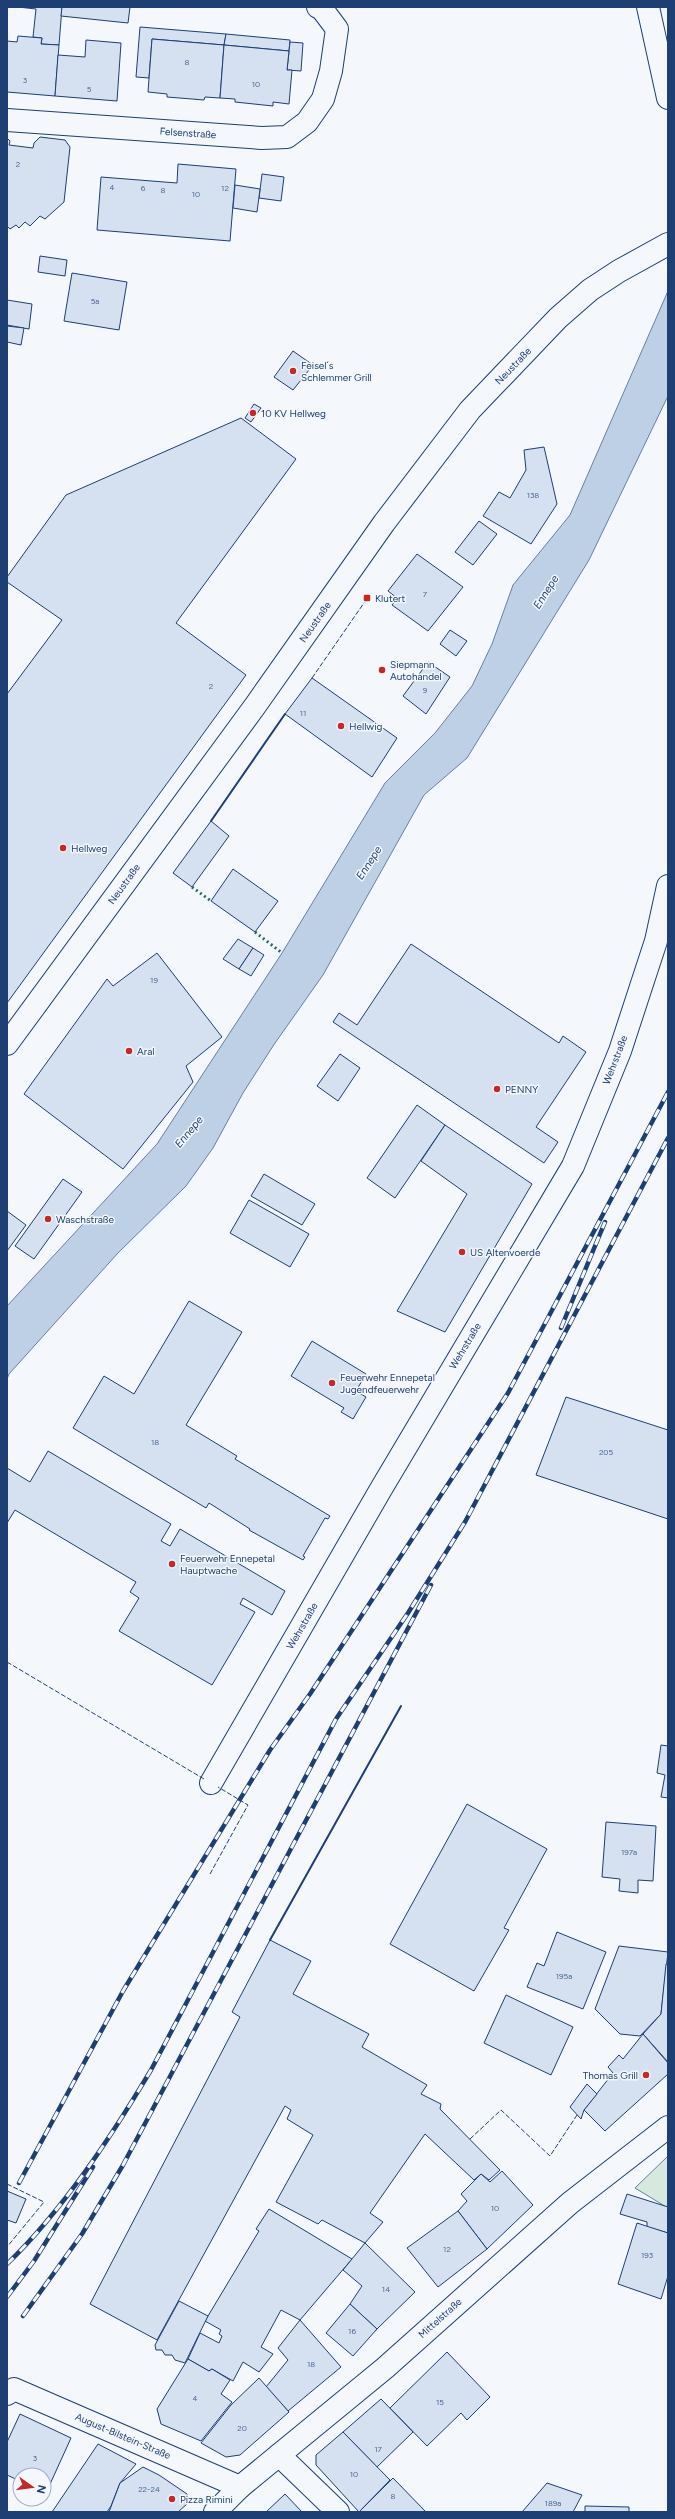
<svg xmlns="http://www.w3.org/2000/svg" width="675" height="2519" viewBox="0 0 675 2519" font-family="Figtree,sans-serif">
<style>
.green{fill:#d7e8df;stroke:#687fa3}
.water{fill:#bed0e5;stroke:#687fa3}
.building{fill:#d5e0f0;stroke:#1d3f73}
.lines{fill:none;stroke-linecap:round;stroke-linejoin:round}
.minor-casing{stroke:#1d3f73;stroke-width:24}
.major-casing{stroke:#1d3f73;stroke-width:24}
.minor{stroke:#f4f7fb;stroke-width:22}
.major{stroke:#f4f7fb;stroke-width:22}
.rail-casing{stroke:#1d3f73;stroke-width:4.5}
.rail{stroke:#f4f7fb;stroke-width:3;stroke-dasharray:9;stroke-linecap:butt}
.hedge{stroke:#2c6c60;stroke-width:3;stroke-dasharray:2 3;stroke-linecap:butt}
.fence{stroke:#1d3f73;stroke-width:1;stroke-dasharray:5 2;stroke-linecap:butt}
.wall{stroke:#1d3f73;stroke-width:2}
.poi-dot{fill:#c62828;stroke:#f4f7fb;stroke-width:1.5}
.labels{text-anchor:middle;dominant-baseline:central;stroke-width:3;stroke-linejoin:round;paint-order:stroke}
.number-label{font-size:8px;fill:#4b6792}
.street-label{font-size:10px;fill:#1d3f73;stroke:#f4f7fb}
.poi-label{font-size:10px;fill:#1d3f73;stroke:#f4f7fb;text-anchor:start}
.water-label{font-size:11px;font-style:italic;fill:#1d3f73;stroke:#f4f7fb}
</style>
<rect width="100%" height="100%" fill="#f4f7fb"/>
<path class="green" d="M668 2156V2208L635 2188Z"/>
<path class="water" d="M668 291V396L589 560 467 758 424 795 323 975 273 1046 243 1093 213 1148 186 1186 118 1253 9 1374 7 1379V1306L157 1144 282 953 385 783 435 733 472 686 492 644 513 585 570 515Z"/>
<g class="building">
<path d="M18 7H62L59 45 41 44 42 38 33 37 36 9Z"/>
<path d="M62 7H130L128 23 61 16Z"/>
<path d="M140 27 226 34 224 45 152 39 149 78 136 77Z"/>
<path d="M226 34 290 40 289 51 224 45Z"/>
<path d="M18 36 42 38 41 44 59 45 55 96 7 92V41L17 42Z"/>
<path d="M152 39 224 45 220 98 205 97 204 100 192 99 167 97V94L148 92Z"/>
<path d="M86 40 121 43 117 101 55 96 58 55 85 57Z"/>
<path d="M290 42 303 43 301 71 287 70Z"/>
<path d="M224 45 289 51 287 70H292L289 104 273 102V106L235 102V99L220 98Z"/>
<path d="M40 137 65 140 70 147 64 202 45 219 40 216 30 226 25 222 19 228 16 225 10 229 7 226V138L10 141 9 145 33 148 34 143Z"/>
<path d="M178 164 236 169 230 241 97 230 101 177 177 183Z"/>
<path d="M262 174 284 177 281 201 259 198Z"/>
<path d="M235 185 260 189 257 212 233 208Z"/>
<path d="M40 256 67 260 65 276 38 272Z"/>
<path d="M72 273 127 282 119 330 64 321Z"/>
<path d="M7 300 32 304 29 329 7 325Z"/>
<path d="M7 326 24 328 21 345 7 342Z"/>
<path d="M293 351 313 365 293 390 274 377Z"/>
<path d="M254 404 261 408 251 422 245 418Z"/>
<path d="M241 418 296 459 176 623 246 675 7 1003V694L62 620 7 582V577L66 495Z"/>
<path d="M544 447 557 504 531 544 483 516 499 492 510 498 526 470 524 450Z"/>
<path d="M479 521 497 534 473 565 455 552Z"/>
<path d="M417 554 463 587 428 631 392 605 397 598 388 591Z"/>
<path d="M450 630 467 641 456 656 440 644Z"/>
<path d="M428 662 450 677 426 714 403 696Z"/>
<path d="M312 678 397 738 372 777 285 714Z"/>
<path d="M211 821 229 836 192 887 173 873Z"/>
<path d="M233 869 278 901 255 932 211 901Z"/>
<path d="M238 939 253 948 239 969 223 959Z"/>
<path d="M411 944 559 1043 563 1036 586 1052 536 1127 558 1142 544 1163 333 1022 339 1013 357 1025Z"/>
<path d="M253 948 264 955 251 976 239 969Z"/>
<path d="M157 953 222 1037 186 1066 193 1082 123 1169 24 1094 107 979 113 986Z"/>
<path d="M340 1054 360 1068 338 1101 317 1086Z"/>
<path d="M417 1105 445 1125 395 1198 367 1178Z"/>
<path d="M445 1125 532 1184 445 1332 397 1311 467 1194 421 1161Z"/>
<path d="M264 1174 315 1204 302 1225 251 1196Z"/>
<path d="M63 1179 82 1192 34 1259 15 1246Z"/>
<path d="M249 1200 309 1234 290 1267 230 1233Z"/>
<path d="M7 1211 26 1225 7 1251Z"/>
<path d="M189 1301 242 1332 186 1425 237 1456 235 1459 330 1516 328 1519 325 1518 303 1556 305 1557 303 1560 249 1530 250 1529 209 1503 206 1508 73 1428 104 1376 134 1394Z"/>
<path d="M312 1341 366 1374 356 1391 366 1397 353 1419 341 1412 344 1408 291 1376Z"/>
<path d="M566 1397 668 1430V1519L536 1475Z"/>
<path d="M48 1451 171 1524 161 1541 170 1546 180 1529 285 1591 272 1615 243 1598 240 1604 255 1612 212 1685 119 1631 139 1598 130 1592 136 1582 15 1510 7 1523V1468L30 1482Z"/>
<path d="M661 1745 668 1746V1798L661 1797 665 1775 657 1773Z"/>
<path d="M467 1804 547 1849 504 1928 509 1930 474 1991 390 1944Z"/>
<path d="M606 1822 656 1826 653 1881 638 1880V1893L619 1891 620 1879 602 1877Z"/>
<path d="M557 1932 606 1952 583 2009 527 1987 537 1963 544 1966Z"/>
<path d="M270 1940 311 1961 293 1994 369 2034 362 2047 427 2085 421 2094 441 2104 440 2109 500 2170 489 2180 481 2174 474 2180 425 2134 370 2213 383 2222 365 2243 322 2220 318 2224 276 2202 313 2135 287 2119 291 2110 285 2106 157 2340 90 2304 240 2017 232 2012Z"/>
<path d="M619 1946 668 1952 661 2014 640 2036 620 2034 595 2009Z"/>
<path d="M666 1964H668V2062L643 2034 661 2014Z"/>
<path d="M506 1995 573 2027 551 2075 484 2043Z"/>
<path d="M643 2034 668 2063V2074L605 2131 584 2110 613 2073 608 2067 619 2055 623 2059Z"/>
<path d="M587 2084 597 2094 584 2110 581 2119 570 2107Z"/>
<path d="M502 2171 533 2205 487 2249 458 2211 467 2201 461 2194 481 2174 490 2182Z"/>
<path d="M7 2191 26 2199 16 2223 7 2220Z"/>
<path d="M627 2194 668 2207V2233L647 2227V2222L620 2214Z"/>
<path d="M269 2209 352 2259 300 2320 281 2310 261 2347 273 2354 259 2372 243 2362 233 2381 212 2369 209 2371 188 2359 200 2333 219 2343 222 2336 219 2334 221 2330 205 2321 259 2231 256 2229Z"/>
<path d="M458 2211 487 2249 438 2287 407 2248Z"/>
<path d="M637 2223 668 2233V2276L661 2299 618 2284Z"/>
<path d="M365 2243 415 2292 377 2329 350 2304 362 2286 343 2270Z"/>
<path d="M179 2301 208 2316 185 2363 175 2360 172 2355H165L162 2350H156L155 2345Z"/>
<path d="M350 2304 377 2329 353 2356 326 2333Z"/>
<path d="M300 2320 341 2367 288 2411 266 2387 288 2360 278 2348Z"/>
<path d="M447 2352 490 2397 467 2420 461 2413 427 2446 390 2408Z"/>
<path d="M188 2359 209 2371 212 2369 230 2380 221 2394 232 2402 201 2441 161 2424 157 2409Z"/>
<path d="M259 2378 289 2412 240 2455 226 2457 201 2443 231 2405Z"/>
<path d="M381 2399 413 2432 377 2467 343 2432Z"/>
<path d="M20 2414 71 2438 46 2493 44 2475H20V2481L7 2475V2442Z"/>
<path d="M343 2432 390 2480 359 2512 316 2465V2455Z"/>
<path d="M98 2444 136 2464 120 2483 111 2506 107 2512H52Z"/>
<path d="M143 2467 159 2475 187 2494 188 2503 178 2512H109L120 2483Z"/>
<path d="M393 2478 426 2512H359Z"/>
<path d="M547 2483 582 2495 573 2512H522Z"/>
<path d="M285 2494 302 2512H266Z"/>
<path d="M585 2506 629 2507V2512H585Z"/>
</g>
<g class="lines">
<defs>
<g id="minor">
<path d="M648 7 668 98"/>
<path d="M7 120 262 138 287 137 307 122 323 99 331 71 337 29 322 9 318 7"/>
<path d="M211 1783 381 1489 573 1166 620 1051 656 941 668 886"/>
<path d="M7 2394 14 2389 240 2487"/>
<path d="M279 2455 338 2512"/>
<path d="M215 2512 240 2487 385 2368 570 2203 668 2127"/>
</g>
<path id="major" d="M7 1044 255 706 384 523 470 410 558 318 590 290 619 271 668 244"/>
</defs>
<use href="#minor" class="minor-casing"/>
<use href="#major" class="major-casing"/>
<use href="#minor" class="minor"/>
<use href="#major" class="major"/>
<defs>
<g id="rail">
<path d="M561 1328 605 1222"/>
<path d="M19 2183 123 1991 270 1750 310 1694 508 1393 668 1092"/>
<path d="M7 2264C63 2210 111 2137 151 2070L336 1719 408 1613 465 1522 668 1138"/>
<path d="M7 2297 34 2261 93 2167"/>
<path d="M23 2316 82 2234 123 2165 431 1585"/>
</g>
</defs>
<use href="#rail" class="rail-casing"/>
<use href="#rail" class="rail"/>
<g class="hedge">
<path d="M192 887 211 901"/>
<path d="M255 932 282 953"/>
</g>
<g class="fence">
<path d="M312 678 366 600"/>
<path d="M7 1662 204 1779"/>
<path d="M210 1874 248 1805 218 1787"/>
<path d="M470 2139 501 2110 550 2156 577 2115"/>
<path d="M7 2184 44 2202 7 2247"/>
</g>
<g class="wall">
<path d="M211 821 285 714"/>
<path d="M270 1940 401 1706"/>
</g>
</g>
<g class="poi-dot">
<circle cx="293" cy="371" r="4"/>
<circle cx="253" cy="413" r="4"/>
<rect x="363" y="594" width="8" height="8" rx="2"/>
<circle cx="382" cy="670" r="4"/>
<circle cx="341" cy="726" r="4"/>
<circle cx="63" cy="848" r="4"/>
<circle cx="129" cy="1051" r="4"/>
<circle cx="497" cy="1089" r="4"/>
<circle cx="48" cy="1219" r="4"/>
<circle cx="462" cy="1252" r="4"/>
<circle cx="332" cy="1383" r="4"/>
<circle cx="172" cy="1564" r="4"/>
<circle cx="646" cy="2075" r="4"/>
<circle cx="172" cy="2499" r="4"/>
</g>
<g class="labels">
<g class="number-label">
<text x="187" y="62">8</text>
<text x="25" y="80">3</text>
<text x="256" y="84">10</text>
<text x="89" y="89">5</text>
<text x="18" y="164">2</text>
<text x="112" y="187">4</text>
<text x="143" y="188">6</text>
<text x="225" y="188">12</text>
<text x="163" y="190">8</text>
<text x="196" y="194">10</text>
<text x="95" y="301">5a</text>
<text x="533" y="495">138</text>
<text x="425" y="594">7</text>
<text x="211" y="686">2</text>
<text x="425" y="690">9</text>
<text x="303" y="713">11</text>
<text x="154" y="980">19</text>
<text x="155" y="1442">18</text>
<text x="606" y="1452">205</text>
<text x="629" y="1852">197a</text>
<text x="564" y="1976">195a</text>
<text x="495" y="2208">10</text>
<text x="447" y="2249">12</text>
<text x="647" y="2255">193</text>
<text x="386" y="2289">14</text>
<text x="352" y="2331">16</text>
<text x="311" y="2364">18</text>
<text x="195" y="2398">4</text>
<text x="440" y="2402">15</text>
<text x="242" y="2428">20</text>
<text x="378" y="2449">17</text>
<text x="35" y="2458">3</text>
<text x="354" y="2474">10</text>
<text x="149" y="2489">22-24</text>
<text x="393" y="2496">8</text>
<text x="553" y="2503">189a</text>
</g>
<g class="street-label">
<text transform="translate(188 133) rotate(4)">Felsenstraße</text>
<text transform="translate(513 366) rotate(-46)">Neustraße</text>
<text transform="translate(315 622) rotate(-55)">Neustraße</text>
<text transform="translate(124 884) rotate(-54)">Neustraße</text>
<text transform="translate(615 1060) rotate(-69)">Wehrstraße</text>
<text transform="translate(465 1346) rotate(-59)">Wehrstraße</text>
<text transform="translate(302 1626) rotate(-60)">Wehrstraße</text>
<text transform="translate(440 2318) rotate(-42)">Mittelstraße</text>
<text transform="translate(123 2436) rotate(23)">August-Bilstein-Straße</text>
</g>
<g class="poi-label">
<text x="301" y="365">Feisel´s<tspan x="301" dy="12">Schlemmer Grill</tspan></text>
<text x="261" y="413">10 KV Hellweg</text>
<text x="375" y="598">Klutert</text>
<text x="390" y="664">Siepmann<tspan x="390" dy="12">Autohandel</tspan></text>
<text x="349" y="726">Hellwig</text>
<text x="71" y="848">Hellweg</text>
<text x="137" y="1051">Aral</text>
<text x="505" y="1089">PENNY</text>
<text x="56" y="1219">Waschstraße</text>
<text x="470" y="1252">US Altenvoerde</text>
<text x="340" y="1377">Feuerwehr Ennepetal<tspan x="340" dy="12">Jugendfeuerwehr</tspan></text>
<text x="180" y="1558">Feuerwehr Ennepetal<tspan x="180" dy="12">Hauptwache</tspan></text>
<text x="638" y="2075" text-anchor="end">Thomas Grill</text>
<text x="180" y="2499">Pizza Rimini</text>
</g>
<g class="water-label">
<text transform="translate(546 592) rotate(-58)">Ennepe</text>
<text transform="translate(369 863) rotate(-57)">Ennepe</text>
<text transform="translate(189 1132) rotate(-50)">Ennepe</text>
</g>
</g>
<rect width="675" height="2519" fill="none" stroke="#1d3f73" stroke-width="16"/>
<g transform="translate(32 2487) rotate(104)"><circle r="19" fill="#f4f7fb" stroke="#9eadc5"/>
<path d="M0-3L7 15L0 10L-7 15Z" fill="#c62828"/>
<text y="-6" font-size="11" font-weight="bold" text-anchor="middle" fill="#1d3f73">N</text>
</g>
</svg>
